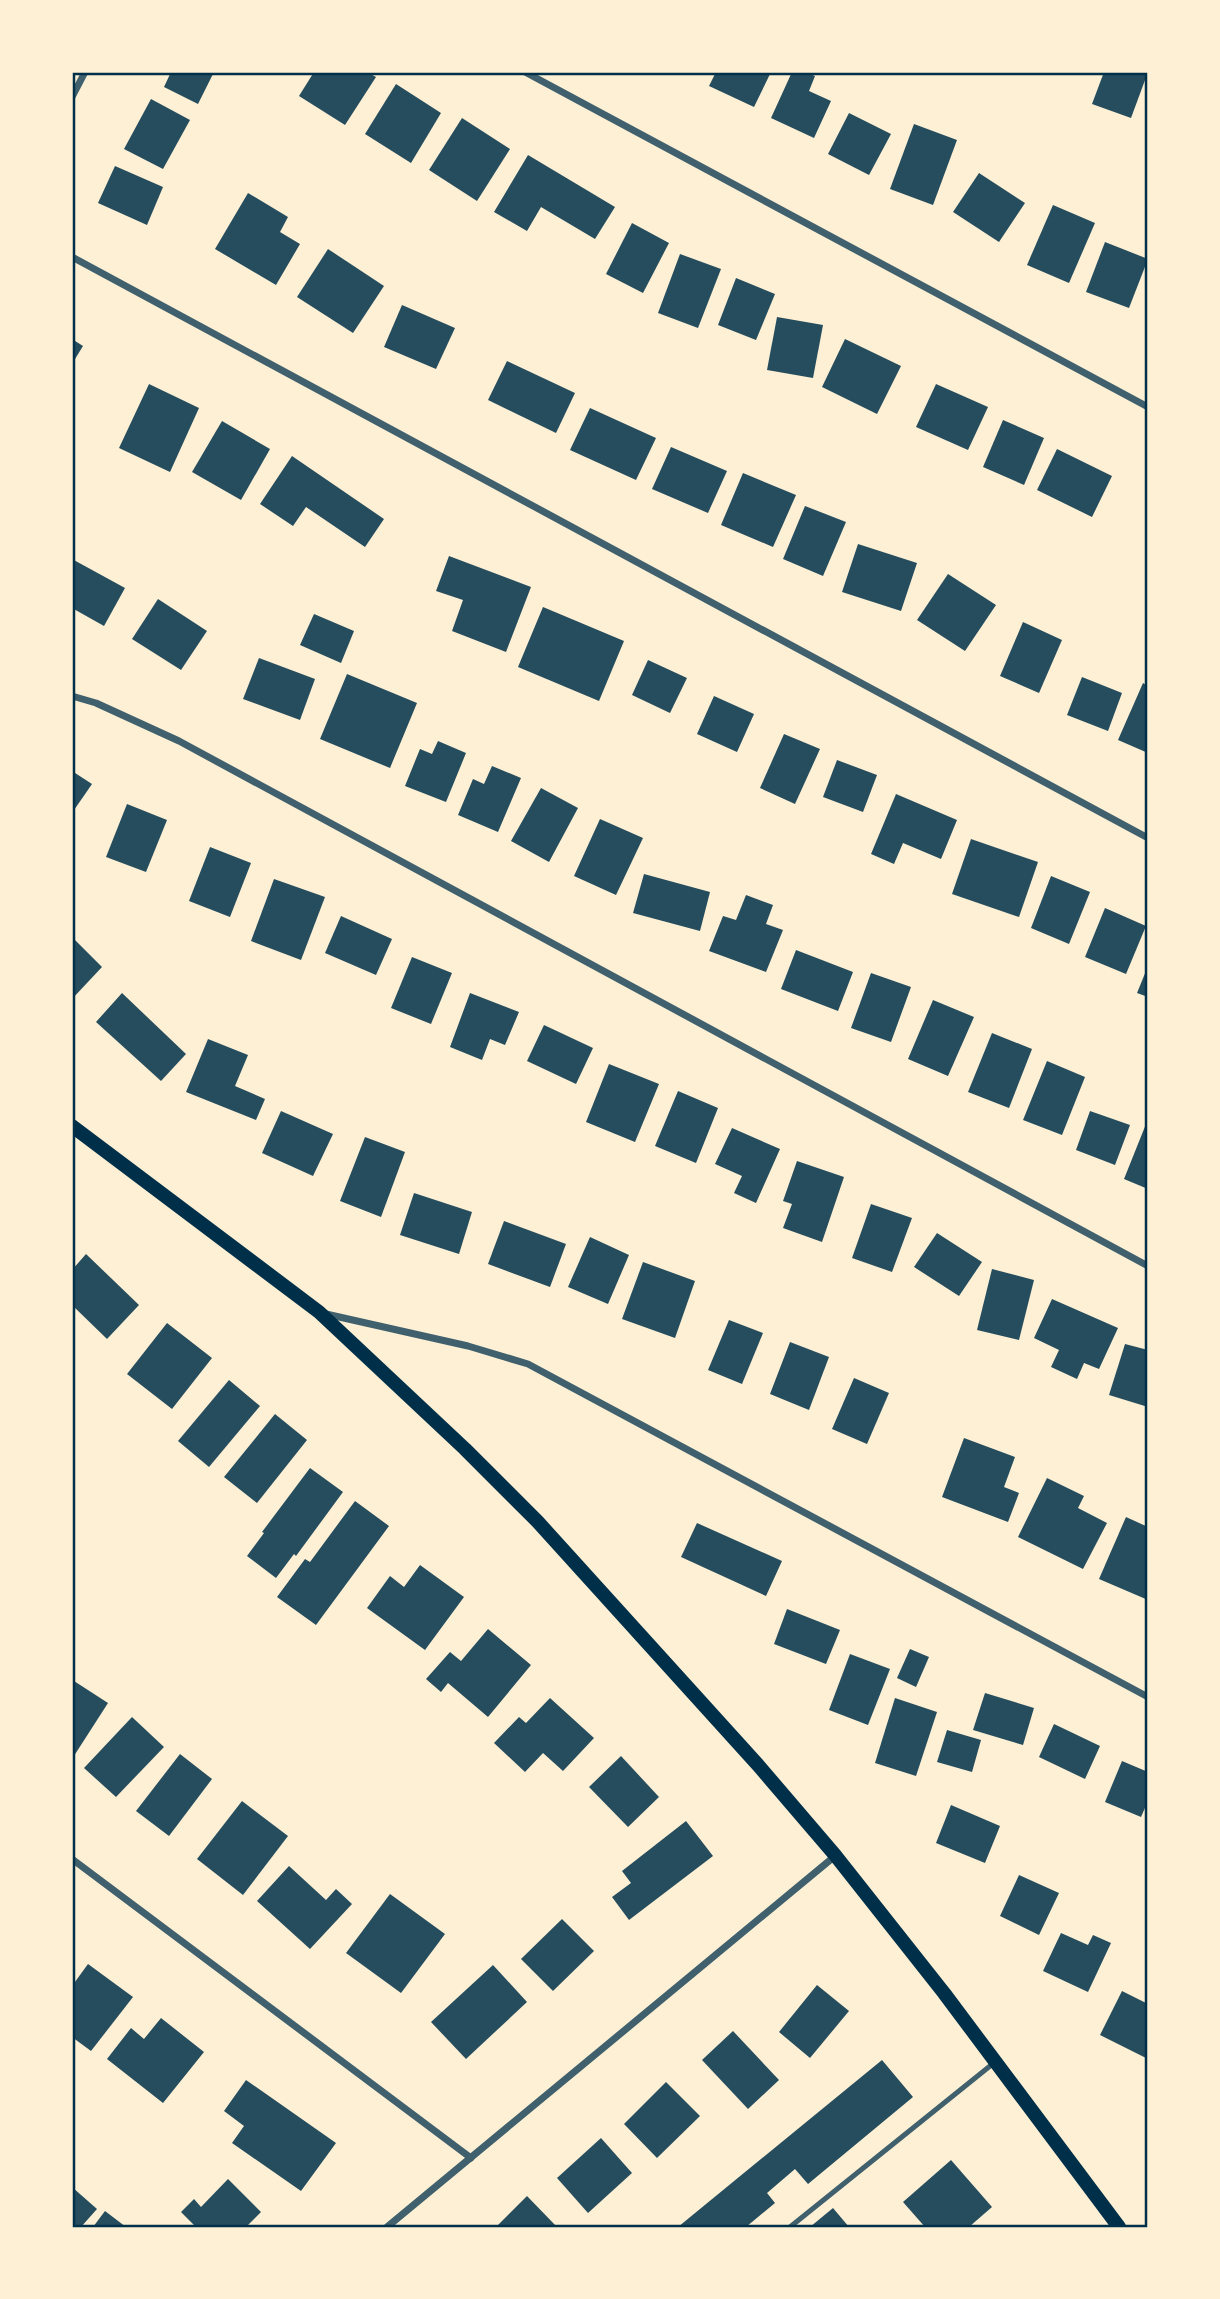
<svg xmlns="http://www.w3.org/2000/svg" width="1220" height="2299" viewBox="0 0 1220 2299" font-family="Quicksand,sans-serif">
<style>
.building{fill:#264d5e}
.lines{fill:none;stroke-linecap:round;stroke-linejoin:round}
.service{stroke:#3f606c;stroke-width:5}
.minor{stroke:#3f606c;stroke-width:7}
.secondary{stroke:#003049;stroke-width:14}
.neatline{fill:none;stroke:#003049;stroke-width:2.5}
</style>
<rect width="100%" height="100%" fill="#fdf0d5"/>
<g class="building">
<path d="M171 72H214L198 104 164 87Z"/>
<path d="M314 72H367L376 77 345 125 299 96Z"/>
<path d="M716 72H771L754 107 709 86Z"/>
<path d="M792 72H805L815 76 809 91 831 101 814 138 771 118Z"/>
<path d="M1104 72H1148L1131 118 1092 104Z"/>
<path d="M396 84 441 113 411 163 365 134Z"/>
<path d="M151 99 190 120 163 169 124 149Z"/>
<path d="M849 113 891 134 869 175 828 154Z"/>
<path d="M462 118 510 149 477 201 429 170Z"/>
<path d="M914 124 957 140 933 205 890 189Z"/>
<path d="M528 155 615 207 595 239 541 207 527 231 494 212Z"/>
<path d="M115 166 163 187 147 225 98 203Z"/>
<path d="M979 173 1025 203 999 242 953 212Z"/>
<path d="M248 193 288 217 280 232 300 244 276 285 215 249Z"/>
<path d="M1053 205 1095 223 1069 283 1027 265Z"/>
<path d="M632 223 669 243 643 293 606 274Z"/>
<path d="M1105 242 1148 259 1129 308 1086 292Z"/>
<path d="M328 249 384 286 353 333 297 297Z"/>
<path d="M680 254 721 269 698 328 658 313Z"/>
<path d="M736 278 775 294 756 340 718 325Z"/>
<path d="M402 305 455 328 436 369 384 347Z"/>
<path d="M777 317 823 325 813 378 767 370Z"/>
<path d="M72 339 83 346 72 364Z"/>
<path d="M845 339 901 366 877 414 822 387Z"/>
<path d="M507 361 575 393 556 433 488 400Z"/>
<path d="M149 384 199 408 170 472 119 448Z"/>
<path d="M936 384 988 407 968 450 916 427Z"/>
<path d="M590 408 656 438 636 480 570 450Z"/>
<path d="M1003 420 1044 438 1024 485 983 467Z"/>
<path d="M222 421 270 449 241 500 192 472Z"/>
<path d="M671 447 727 471 708 513 652 489Z"/>
<path d="M1057 449 1112 476 1092 517 1037 490Z"/>
<path d="M292 456 384 519 365 547 306 507 293 526 260 504Z"/>
<path d="M743 473 796 495 773 547 721 525Z"/>
<path d="M805 506 846 522 823 576 783 559Z"/>
<path d="M858 544 917 563 901 611 842 592Z"/>
<path d="M449 556 531 587 506 652 452 631 463 600 436 591Z"/>
<path d="M72 559 125 588 104 626 72 608Z"/>
<path d="M948 574 996 605 965 651 917 620Z"/>
<path d="M158 599 207 631 181 670 132 639Z"/>
<path d="M543 607 624 641 599 701 518 667Z"/>
<path d="M314 614 354 631 341 663 300 645Z"/>
<path d="M1023 622 1062 640 1039 693 1000 676Z"/>
<path d="M259 658 315 679 300 720 243 699Z"/>
<path d="M648 660 687 678 670 713 632 695Z"/>
<path d="M347 674 417 703 390 768 320 739Z"/>
<path d="M1082 677 1122 693 1108 731 1067 715Z"/>
<path d="M1143 683 1148 686V753L1118 740Z"/>
<path d="M714 696 754 714 737 752 697 734Z"/>
<path d="M784 734 820 749 795 804 760 788Z"/>
<path d="M438 741 466 753 446 802 405 786 420 749 432 754Z"/>
<path d="M837 760 877 775 863 812 823 797Z"/>
<path d="M492 766 521 778 498 832 458 815 473 779 484 784Z"/>
<path d="M72 771 92 784 72 813Z"/>
<path d="M541 788 578 808 549 862 511 841Z"/>
<path d="M896 794 957 820 941 859 903 843 894 864 871 854Z"/>
<path d="M127 804 167 820 146 872 106 857Z"/>
<path d="M600 819 643 838 616 895 574 876Z"/>
<path d="M971 839 1038 862 1019 917 952 894Z"/>
<path d="M210 847 251 863 230 917 189 901Z"/>
<path d="M644 874 710 892 700 931 633 913Z"/>
<path d="M1051 876 1090 892 1069 944 1031 928Z"/>
<path d="M274 879 325 897 301 960 251 941Z"/>
<path d="M746 895 773 905 766 924 783 930 766 972 709 951 723 916 736 920Z"/>
<path d="M1105 908 1146 926 1126 974 1085 957Z"/>
<path d="M341 916 392 939 376 975 325 953Z"/>
<path d="M72 937 102 967 72 999Z"/>
<path d="M796 950 853 972 838 1011 781 989Z"/>
<path d="M412 957 452 973 431 1024 391 1008Z"/>
<path d="M1148 966V997L1137 993Z"/>
<path d="M871 973 911 987 891 1042 851 1028Z"/>
<path d="M122 993 186 1054 161 1081 96 1022Z"/>
<path d="M470 993 519 1012 505 1045 490 1039 482 1060 450 1047Z"/>
<path d="M933 1000 974 1017 948 1076 908 1059Z"/>
<path d="M544 1025 593 1048 576 1084 527 1061Z"/>
<path d="M992 1033 1032 1049 1009 1108 968 1092Z"/>
<path d="M208 1039 248 1055 235 1086 265 1099 256 1120 186 1092Z"/>
<path d="M1047 1061 1085 1077 1062 1135 1023 1120Z"/>
<path d="M609 1064 659 1084 635 1142 586 1122Z"/>
<path d="M678 1091 718 1108 696 1163 655 1146Z"/>
<path d="M281 1111 333 1134 313 1176 262 1153Z"/>
<path d="M1090 1111 1130 1125 1115 1165 1076 1150Z"/>
<path d="M1148 1119V1189L1124 1179Z"/>
<path d="M732 1128 780 1149 756 1203 734 1193 742 1176 715 1164Z"/>
<path d="M365 1137 405 1152 381 1217 340 1201Z"/>
<path d="M797 1161 844 1177 822 1242 783 1228 792 1204 783 1201Z"/>
<path d="M414 1193 472 1212 459 1254 400 1235Z"/>
<path d="M871 1204 912 1218 892 1272 852 1258Z"/>
<path d="M504 1221 566 1244 550 1287 488 1264Z"/>
<path d="M937 1233 982 1262 959 1296 914 1267Z"/>
<path d="M590 1237 629 1255 608 1304 568 1287Z"/>
<path d="M86 1254 139 1305 107 1339 72 1305V1270Z"/>
<path d="M643 1262 695 1281 675 1338 622 1319Z"/>
<path d="M992 1269 1034 1280 1019 1340 977 1330Z"/>
<path d="M1052 1299 1118 1328 1099 1369 1084 1363 1077 1379 1051 1367 1059 1350 1034 1338Z"/>
<path d="M729 1320 763 1333 742 1384 708 1370Z"/>
<path d="M167 1323 212 1358 172 1409 127 1374Z"/>
<path d="M790 1342 829 1357 809 1410 770 1394Z"/>
<path d="M1125 1344 1148 1350V1407L1109 1395Z"/>
<path d="M854 1378 889 1393 867 1444 832 1429Z"/>
<path d="M229 1380 260 1406 209 1467 178 1441Z"/>
<path d="M275 1414 307 1440 257 1503 224 1477Z"/>
<path d="M964 1438 1015 1457 1004 1487 1019 1493 1008 1522 942 1497Z"/>
<path d="M310 1468 343 1492 296 1556 294 1554 276 1578 247 1556 264 1533 262 1532Z"/>
<path d="M1047 1478 1084 1496 1078 1508 1107 1523 1083 1569 1018 1537Z"/>
<path d="M355 1501 389 1526 316 1625 277 1597 305 1559 310 1562Z"/>
<path d="M1126 1517 1148 1527V1600L1099 1579Z"/>
<path d="M697 1523 782 1561 766 1596 681 1557Z"/>
<path d="M420 1565 464 1597 425 1650 367 1608 390 1576 404 1587Z"/>
<path d="M787 1609 840 1630 826 1664 774 1644Z"/>
<path d="M488 1629 531 1665 488 1717 448 1683 441 1692 426 1679 450 1652 461 1661Z"/>
<path d="M910 1649 929 1657 916 1687 897 1678Z"/>
<path d="M850 1654 890 1669 868 1725 829 1710Z"/>
<path d="M74 1681 108 1703 72 1759V1684Z"/>
<path d="M985 1693 1034 1708 1023 1745 973 1730Z"/>
<path d="M550 1698 594 1738 563 1771 543 1753 525 1772 494 1743 519 1717 526 1723Z"/>
<path d="M895 1698 937 1712 916 1776 875 1763Z"/>
<path d="M132 1717 164 1747 116 1797 84 1768Z"/>
<path d="M1054 1724 1100 1746 1085 1779 1039 1757Z"/>
<path d="M947 1730 981 1740 972 1772 937 1762Z"/>
<path d="M180 1754 212 1779 169 1836 136 1811Z"/>
<path d="M621 1756 659 1797 628 1827 589 1787Z"/>
<path d="M1122 1761 1148 1772V1801L1141 1817 1105 1802Z"/>
<path d="M242 1801 288 1836 243 1895 197 1859Z"/>
<path d="M951 1805 1000 1826 985 1863 936 1843Z"/>
<path d="M686 1821 713 1856 629 1920 612 1897 631 1883 622 1871Z"/>
<path d="M289 1866 326 1900 336 1889 352 1904 310 1949 257 1901Z"/>
<path d="M1019 1875 1059 1893 1039 1935 1000 1916Z"/>
<path d="M390 1894 445 1934 401 1993 346 1953Z"/>
<path d="M562 1919 594 1951 553 1991 521 1959Z"/>
<path d="M1061 1933 1088 1945 1093 1935 1111 1943 1088 1992 1043 1971Z"/>
<path d="M88 1964 133 1997 91 2051 72 2037V1986Z"/>
<path d="M493 1965 527 2002 466 2059 431 2022Z"/>
<path d="M817 1985 849 2011 810 2058 779 2032Z"/>
<path d="M1122 1991 1148 2004V2059L1100 2035Z"/>
<path d="M161 2018 204 2052 163 2103 107 2059 131 2028 144 2039Z"/>
<path d="M733 2031 779 2080 748 2109 702 2060Z"/>
<path d="M882 2060 913 2097 808 2184 795 2169 767 2193 775 2203 746 2227H678Z"/>
<path d="M246 2080 336 2143 301 2191 232 2143 244 2126 224 2111Z"/>
<path d="M666 2082 700 2116 657 2158 624 2124Z"/>
<path d="M601 2138 632 2173 588 2213 557 2178Z"/>
<path d="M951 2160 992 2207 969 2227H925L903 2202Z"/>
<path d="M228 2179 261 2212 246 2227H196L181 2212 194 2199 201 2207Z"/>
<path d="M72 2187 97 2209 81 2227H72Z"/>
<path d="M527 2196 557 2227H496Z"/>
<path d="M833 2208 849 2227H810Z"/>
<path d="M105 2211 126 2227H93Z"/>
</g>
<g class="lines">
<path class="service" d="M790 2227 995 2062"/>
<g class="minor">
<path d="M525 72 1148 407"/>
<path d="M72 97 85 72"/>
<path d="M72 257 1148 838"/>
<path d="M72 696 96 703 179 741 1148 1266"/>
<path d="M326 1314 468 1346 528 1364 1148 1697"/>
<path d="M72 1859 471 2158"/>
<path d="M387 2227 835 1856"/>
</g>
<path class="secondary" d="M72 1126 319 1312 465 1449 538 1522 758 1765 835 1855 944 1993 1119 2227"/>
</g>
<rect width="1220" height="2299" fill="none" stroke="#fdf0d5" stroke-width="147"/>
<rect x="74" y="74" width="1072" height="2152" class="neatline"/>
</svg>
